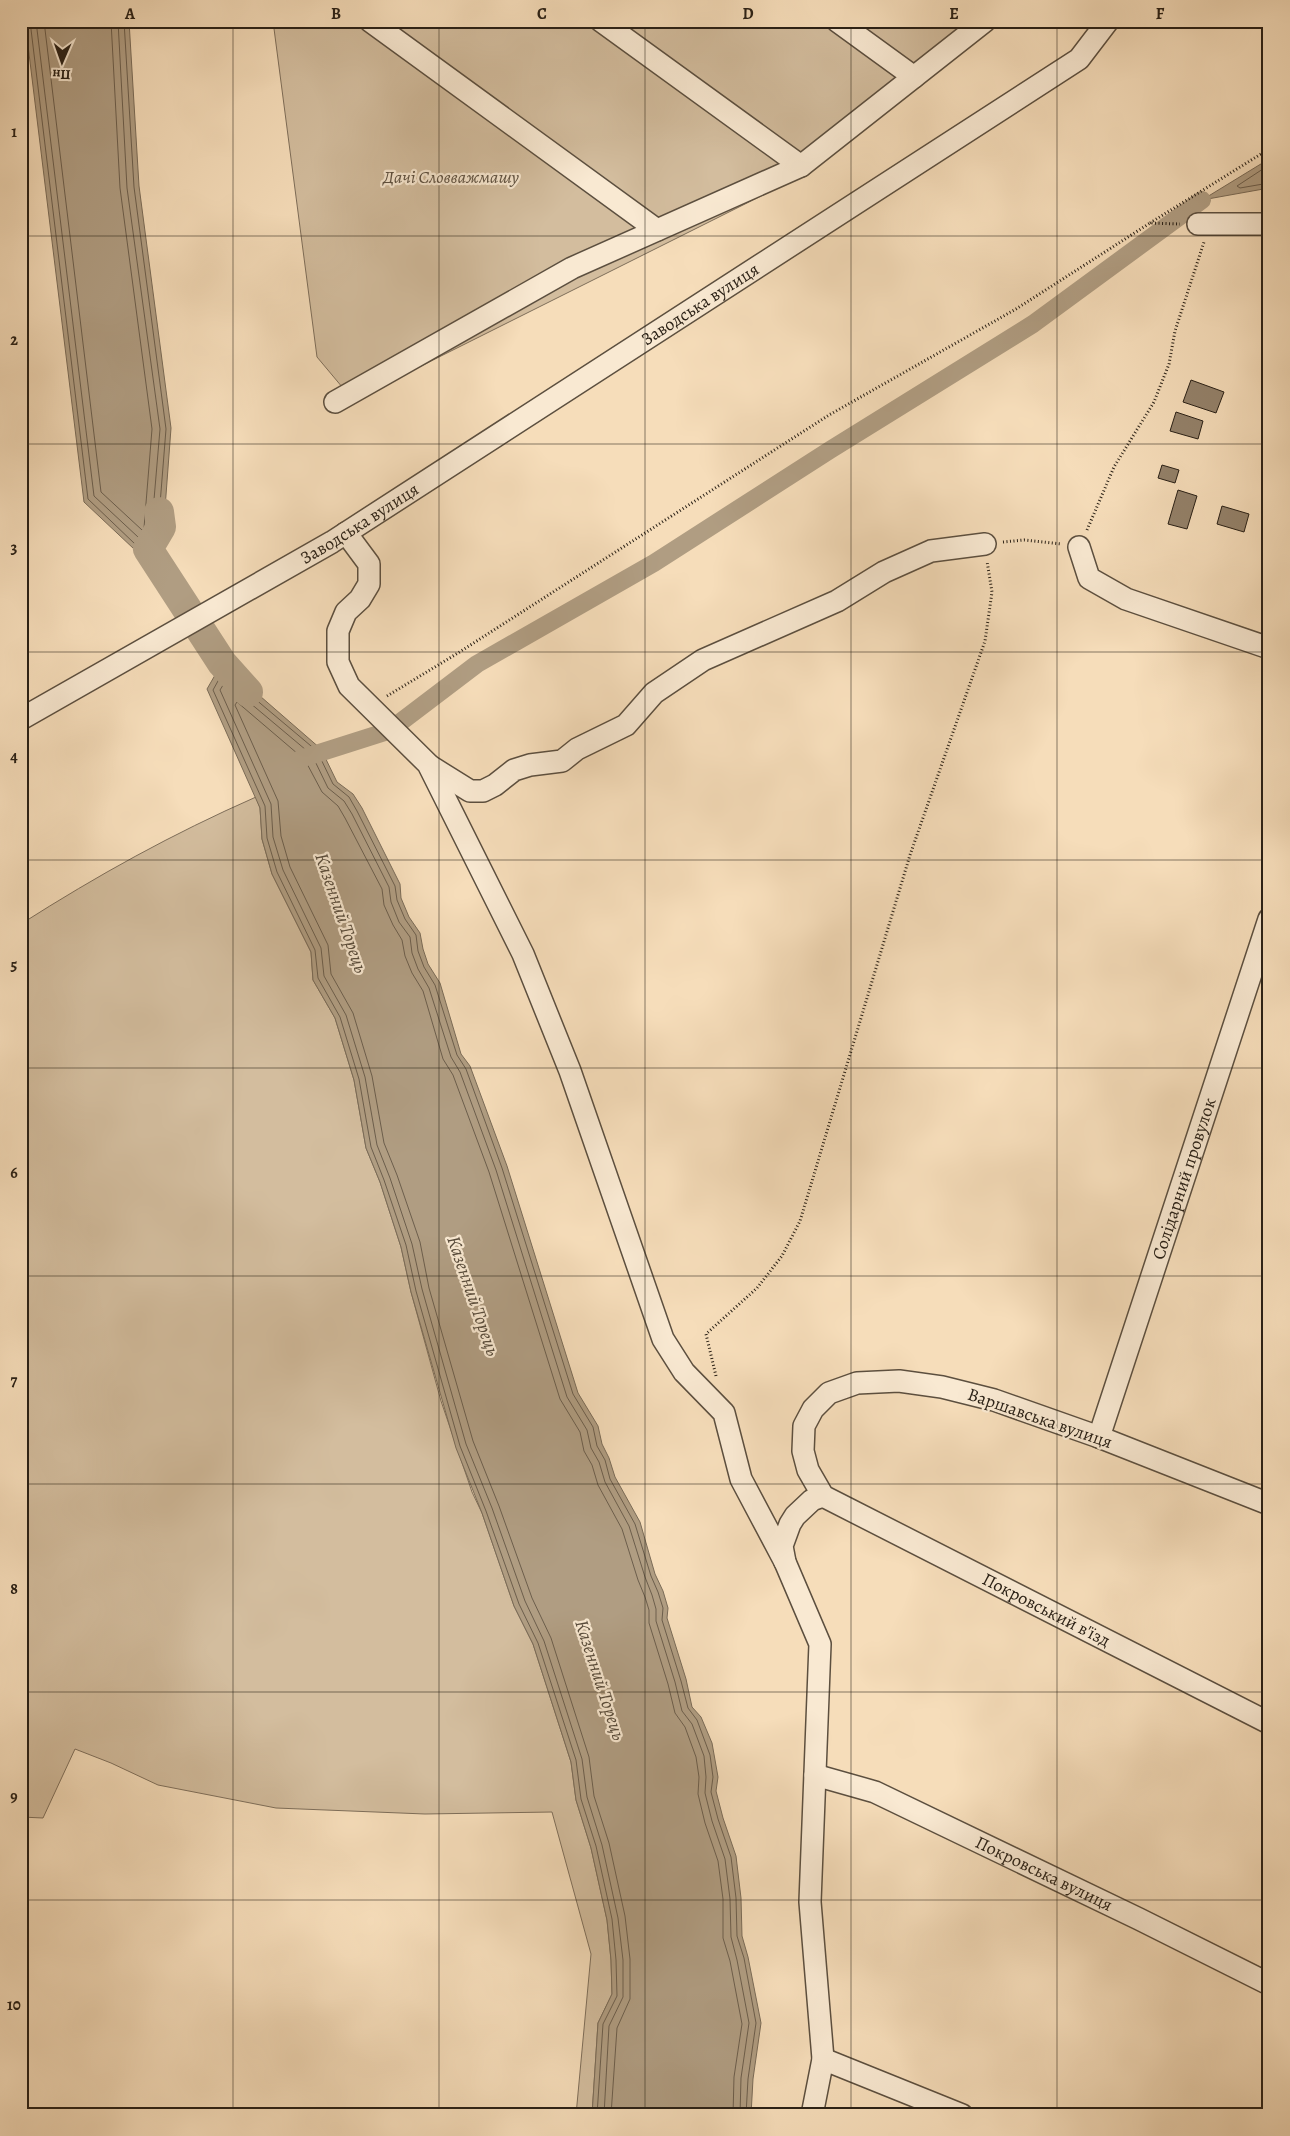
<svg xmlns="http://www.w3.org/2000/svg" width="1290" height="2136" viewBox="0 0 1290 2136" font-family="Alegreya,serif">
<style>
.green{fill:#d3bd9e;stroke:#7e6e5a}
.water{fill:#b09d82;stroke:#7a6b57}
.lines{fill:none;stroke-linecap:round;stroke-linejoin:round}
.shore{stroke:#6c5e4c;stroke-width:1}
.canal{stroke:#b09d82;stroke-width:18}
.river{stroke:#b09d82;stroke-width:30}
.building{fill:#94826b;stroke:#292016}
.minor-casing{stroke:#5c4f3f;stroke-width:24}
.path{stroke:#292016;stroke-width:3;stroke-dasharray:1 2.5;stroke-linecap:butt}
.minor{stroke:#f9e9d2;stroke-width:21}
.grid{fill:none;stroke:#292016;stroke-width:1;stroke-opacity:0.55}
.labels{text-anchor:middle;dominant-baseline:central;stroke-width:4.5;stroke-linejoin:round;paint-order:stroke}
.park-label{font-size:18px;font-style:italic;fill:#5c4f3f;stroke:#f9e9d2}
.street-label{font-size:18px;fill:#292016;stroke:#f9e9d2}
.water-label{font-size:19px;font-style:italic;fill:#584c3c;stroke:#f9e9d2}
.neatline{fill:none;stroke:#292016;stroke-width:2}
.grid-label{font-size:16px;text-anchor:middle;font-weight:bold;fill:#292016}
</style>
<rect width="100%" height="100%" fill="#f6ddba"/>
<filter id="stains"><feTurbulence type="fractalNoise" baseFrequency=".004" numOctaves="4"/><feColorMatrix values="0 0 0 0 .2 0 0 0 0 .09 0 0 0 0 .02 0 0 0 .5 -.17"/></filter>
<radialGradient id="worn" r=".72"><stop offset=".6" stop-color="#630" stop-opacity="0"/><stop offset="1" stop-color="#630" stop-opacity=".3"/></radialGradient>
<g class="green">
<path d="M273 21H1000L797 178 353 400 317 357Z"/>
<path d="M256 797 260 808 262 839 272 874 311 952 313 980 335 1018 354 1080 366 1148 380 1182 401 1247 411 1292 441 1401 472 1492 482 1513 514 1606 533 1644 571 1762 576 1800 591 1848 607 1920 611 1960 612 1994 598 2023 592 2115H576L591 1954 552 1812 425 1814 276 1808 158 1785 111 1763 75 1749 43 1818 21 1817V924C98 875 172 834 256 797Z"/>
</g>
<g class="water">
<path d="M25 21H129L139 186 171 428 162 549H134L84 502Z"/>
<path d="M1269 159V188L1202 200Z"/>
<path d="M222 663 321 749 337 782 353 794 362 808 400 884 401 898 409 917 420 933 423 949 428 964 440 983 461 1054 470 1066 507 1166 578 1393 598 1426 602 1444 609 1458 615 1477 640 1522 655 1574 663 1591 668 1608 667 1618 686 1679 692 1707 701 1717 712 1743 718 1777 716 1791 723 1818 736 1856 741 1898 742 1936 748 1957 761 2023 753 2079 751 2115H592L598 2023 612 1994 611 1960 607 1920 591 1848 576 1800 571 1762 533 1644 514 1606 482 1513 456 1448 411 1292 401 1247 380 1182 366 1148 354 1080 335 1018 313 980 311 952 272 874 262 839 260 808 207 689Z"/>
</g>
<g class="lines">
<g class="shore">
<path d="M30 21 88 499 135 544H155L157 542 166 429 134 187 124 21"/>
<path d="M36 21 94 496 138 537 149 538 151 535 160 429 127 188 118 21"/>
<path d="M44 21 101 492 142 530 144 528 152 429 120 188 111 21"/>
<path d="M1269 165 1237 186 1240 188 1269 183"/>
<path d="M597 2115 603 2024 617 1996 616 1960 612 1919 596 1846 581 1799 576 1760 538 1643 519 1604 486 1511 460 1446 416 1291 406 1245 384 1180 371 1147 359 1079 340 1017 318 978 315 950 277 872 267 838 265 806 213 690 223 672 317 751 333 784 349 797 357 811 395 886 397 900 405 919 416 935 418 951 424 967 435 985 457 1055 466 1069 502 1168 573 1394 593 1427 597 1446 605 1460 610 1479 635 1524 651 1576 658 1592 663 1608 662 1620 681 1681 688 1708 697 1720 710 1755 713 1777 711 1792 718 1819 731 1857 736 1898 737 1936 744 1958 756 2023 748 2079 746 2115"/>
<path d="M604 2115 609 2026 623 1997V1960L618 1918 602 1845 587 1797 582 1759 544 1641 525 1601 492 1508 466 1444 422 1289 412 1244 390 1178 377 1145 365 1077 346 1015 324 976 321 948 283 870 273 837 271 804 220 690 225 682 312 755 328 788 344 801 352 814 389 887 391 902 399 922 410 937 412 953 418 969 429 988 451 1057 460 1072 496 1170 567 1397 587 1430 591 1448 599 1462 605 1482 629 1526 645 1577 652 1595 656 1609V1621L675 1682 682 1711 692 1724 704 1756 706 1777 705 1793 712 1821 725 1859 730 1899 731 1937 737 1960 749 2023 741 2078 740 2115"/>
<path d="M611 2115 617 2028 630 1999V1959L625 1916 609 1843 594 1796 589 1757 551 1638 532 1598 499 1506 473 1441 429 1288 420 1242 397 1175 384 1143 372 1076 353 1013 331 974 328 945 290 867 281 836 278 801 235 705 237 702 305 760 322 792 338 806 345 818 382 889 384 905 393 925 402 940 405 956 412 973 423 991 443 1059 453 1075 489 1172 560 1399 580 1432 584 1451 592 1465 598 1485 622 1529 638 1580 645 1597 649 1610V1623L668 1684 675 1713 685 1727 696 1757 699 1777 698 1794 705 1823 718 1861 723 1899V1938L730 1961 742 2024 734 2077 733 2115"/>
</g>
<g class="canal">
<path d="M398 724 477 664 654 563 830 450 1033 324 1202 200"/>
<path d="M300 759 385 732"/>
</g>
<path class="river" d="M159 512 161 527 148 549 222 663 248 692"/>
</g>
<g class="building">
<path d="M1266 245H1269V271H1263Z"/>
<path d="M1191 380 1224 392 1216 413 1183 402Z"/>
<path d="M1176 412 1203 421 1198 439 1170 431Z"/>
<path d="M1162 465 1179 470 1175 483 1158 478Z"/>
<path d="M1178 490 1197 496 1187 529 1168 524Z"/>
<path d="M1222 506 1249 514 1244 532 1217 524Z"/>
</g>
<g class="lines">
<defs>
<g id="minor">
<path d="M370 21 657 230"/>
<path d="M601 21 801 166"/>
<path d="M837 21 914 77"/>
<path d="M1198 224H1269"/>
<path d="M335 402 572 268 801 166 985 21"/>
<path d="M346 533 369 564V584L360 599 346 612 338 631V662L349 686 428 764 523 954 570 1071 663 1339 684 1372 724 1413 741 1479 785 1562"/>
<path d="M1079 547 1089 578 1126 599 1269 648"/>
<path id="s1" d="M21 719 332 542 1079 59 1108 21"/>
<path d="M430 766 470 791H483L495 785 514 770 530 765 562 761 577 749 626 725 654 693 703 660 837 601 884 572 931 551 985 544"/>
<path id="s2" d="M1099 1437 1269 919"/>
<path id="s3" d="M1269 1504 1099 1437 994 1400 942 1387 899 1381 857 1383 829 1393 813 1409 804 1426 803 1451 808 1470 823 1496 1269 1723"/>
<path id="s4" d="M815 1775 875 1792 1139 1919 1269 1984"/>
<path d="M823 2059 962 2115"/>
<path d="M812 2115 823 2059 810 1902 820 1644 785 1562 782 1546 790 1524 795 1516 812 1500 823 1496"/>
</g>
</defs>
<use href="#minor" class="minor-casing"/>
<g class="path">
<path d="M1150 223 1269 149"/>
<path d="M1087 530 1114 467 1154 402 1169 364 1175 331 1204 242"/>
<path d="M1003 542 1024 540 1062 544"/>
<path d="M387 696 458 653 829 415 1016 309 1150 223 1180 224"/>
<path d="M716 1376 706 1334 757 1288 782 1256 800 1221 910 855 985 641 992 592 987 561"/>
</g>
<use href="#minor" class="minor"/>
</g>
<path class="grid" d="M233 21V2115M439 21V2115M645 21V2115M851 21V2115M1057 21V2115M21 236H1269M21 444H1269M21 652H1269M21 860H1269M21 1068H1269M21 1276H1269M21 1484H1269M21 1692H1269M21 1900H1269"/>
<g class="labels">
<g class="park-label">
<text x="451" y="177">Дачі Словважмашу</text>
</g>
<g class="street-label">
<text stroke="none"><textPath href="#s1" startOffset="796">Заводська вулиця</textPath></text>
<text stroke="none"><textPath href="#s1" startOffset="391">Заводська вулиця</textPath></text>
<text stroke="none"><textPath href="#s2" startOffset="272">Солідарний провулок</textPath></text>
<text transform="translate(1040 1418) rotate(19)">Варшавська вулиця</text>
<text stroke="none"><textPath href="#s3" startOffset="830">Покровський в'їзд</textPath></text>
<text stroke="none"><textPath href="#s4" startOffset="250">Покровська вулиця</textPath></text>
</g>
<g class="water-label">
<text transform="translate(341 913) rotate(71)">Казенний Торець</text>
<text transform="translate(473 1296) rotate(71)">Казенний Торець</text>
<text transform="translate(600 1680) rotate(72)">Казенний Торець</text>
</g>
</g>
<rect width="1290" height="2136" fill="none" stroke="#f6ddba" stroke-width="55"/>
<g transform="translate(62 62) rotate(182)" stroke="#f9e9d2" stroke-width="4" paint-order="stroke">
<path d="M0-4L9 19L0 12L-9 19Z" fill="#292016"/>
<text y="-8" font-size="14" font-weight="bold" text-anchor="middle" fill="#292016">Пн</text>
</g>
<rect x="28" y="28" width="1234" height="2080" class="neatline"/>
<g class="grid-label">
<text x="130" y="19">A</text>
<text x="336" y="19">B</text>
<text x="542" y="19">C</text>
<text x="748" y="19">D</text>
<text x="954" y="19">E</text>
<text x="1160" y="19">F</text>
<text x="14" y="137">1</text>
<text x="14" y="345">2</text>
<text x="14" y="553">3</text>
<text x="14" y="762">4</text>
<text x="14" y="970">5</text>
<text x="14" y="1178">6</text>
<text x="14" y="1386">7</text>
<text x="14" y="1594">8</text>
<text x="14" y="1802">9</text>
<text x="14" y="2010">10</text>
</g>
<rect width="100%" height="100%" filter="url(#stains)"/>
<rect width="100%" height="100%" fill="url(#worn)"/>
</svg>
